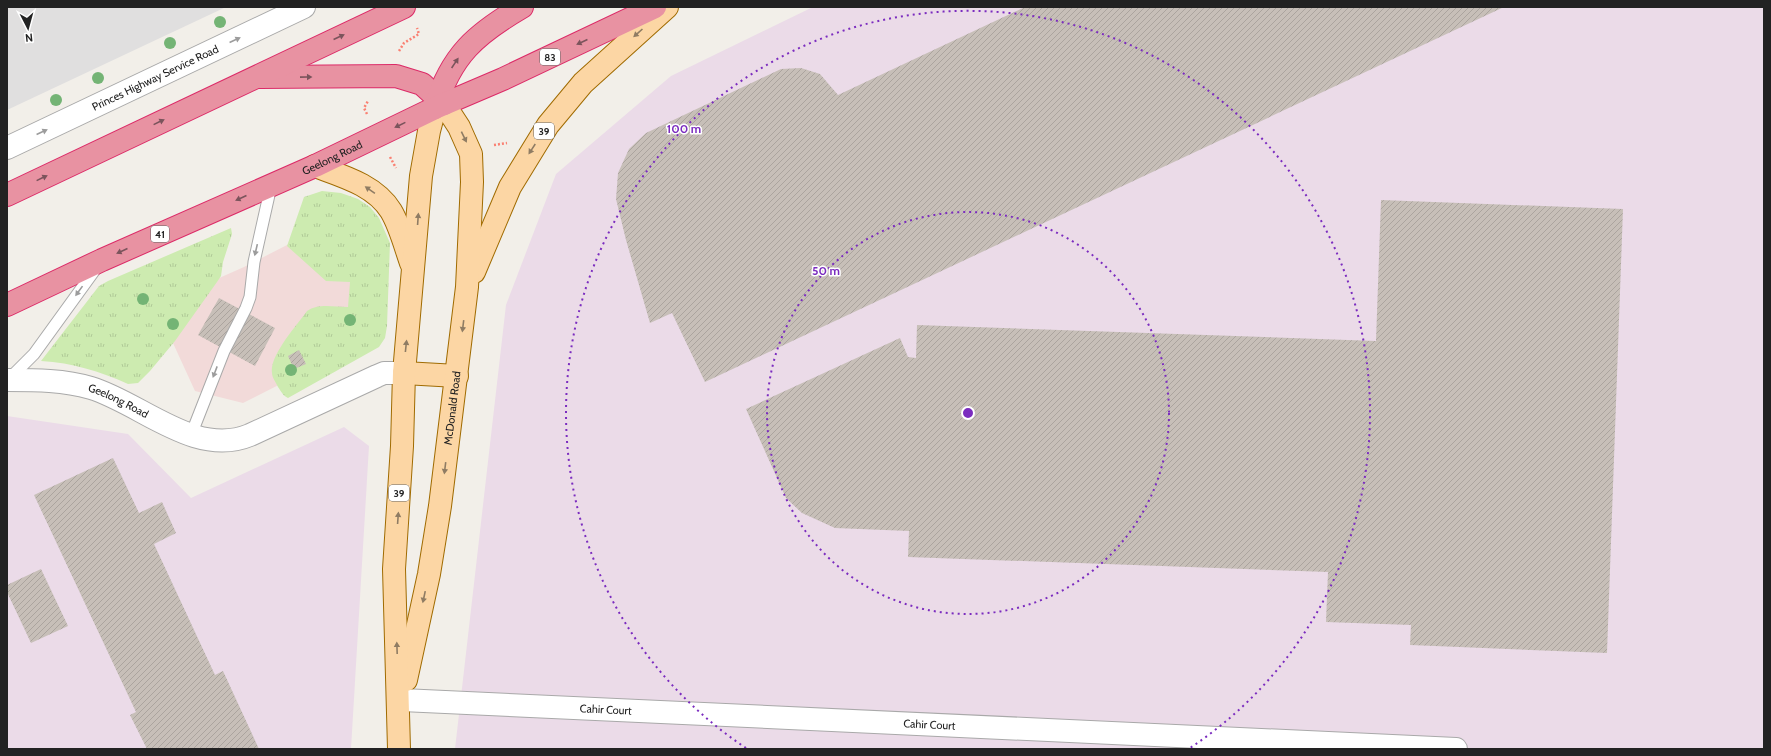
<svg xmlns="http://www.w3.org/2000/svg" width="1771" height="756" viewBox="0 0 1771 756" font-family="Cabin,sans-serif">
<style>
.residential{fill:#e0dfdf}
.commercial{fill:#f2dad9}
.industrial{fill:#ebdbe8}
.grass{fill:url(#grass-tufts)}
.building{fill:url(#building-hatch)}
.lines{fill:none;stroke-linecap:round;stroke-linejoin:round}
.lane-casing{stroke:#a9a9a9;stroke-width:13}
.street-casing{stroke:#a9a9a9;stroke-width:24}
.primary-casing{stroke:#a06b00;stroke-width:24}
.highway-casing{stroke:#dc2a67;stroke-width:24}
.path{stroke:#fa8072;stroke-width:2.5;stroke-dasharray:2 2;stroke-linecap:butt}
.lane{stroke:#fff;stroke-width:11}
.street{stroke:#fff;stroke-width:22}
.primary{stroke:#fcd6a4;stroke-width:22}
.highway{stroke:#e892a2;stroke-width:22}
.tree{fill:#74b475}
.oneway{fill:#8f7c63}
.oneway2{fill:#7b545c}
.oneway3{fill:#9c9c9c}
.ring{fill:none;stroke:#7b2cbf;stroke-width:2;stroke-dasharray:2 4}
.labels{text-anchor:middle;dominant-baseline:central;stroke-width:3;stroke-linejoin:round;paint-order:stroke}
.shield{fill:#fff;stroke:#646464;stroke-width:1}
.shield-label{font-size:10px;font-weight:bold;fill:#222}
.street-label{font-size:11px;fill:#222;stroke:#fff}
.centre{fill:#7b2cbf;stroke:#fff;stroke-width:2}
.ring-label{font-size:12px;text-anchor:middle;font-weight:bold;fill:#7b2cbf;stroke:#fff;stroke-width:3;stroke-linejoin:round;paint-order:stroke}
</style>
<defs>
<pattern id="grass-tufts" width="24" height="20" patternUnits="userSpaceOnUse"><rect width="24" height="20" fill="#cdebb0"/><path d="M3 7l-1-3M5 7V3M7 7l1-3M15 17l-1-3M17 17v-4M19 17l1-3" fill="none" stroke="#b0c997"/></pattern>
<pattern id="building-hatch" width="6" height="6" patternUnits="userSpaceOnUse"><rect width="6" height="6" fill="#c7bfb8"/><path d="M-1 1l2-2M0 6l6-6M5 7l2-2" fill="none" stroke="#aba49e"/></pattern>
</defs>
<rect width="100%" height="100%" fill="#f2efe9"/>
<path class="residential" d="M7 7H226L7 110Z"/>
<path class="commercial" d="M332 222 371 338 243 403 195 391 156 306 244 267Z"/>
<g class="industrial">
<path d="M813 7H1764V749H455L506 305 556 174 671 76Z"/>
<path d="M7 416 128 434 191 498 344 427 369 446 351 749H7Z"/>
</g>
<g class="grass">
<path d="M322 191 341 193 358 199 370 207 379 218 390 243 387 326 385 338 379 347 288 398C283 396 281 391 278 387 276 382 272 378 272 373 269 356 297 325 307 311 318 303 334 307 348 307L350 282 326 281 287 246 304 197Z"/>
<path d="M231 228 232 234 223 262 221 276 217 282 175 341 150 371 138 383 128 384C99 371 73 363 41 361L99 286 108 281Z"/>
</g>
<g class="building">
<path d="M1025 7H1504L705 382 672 313 650 323 626 240 616 199 618 173 629 149 646 133 781 69 801 68 820 74 838 95Z"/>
<path d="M1381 200 1623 209 1607 653 1410 645 1411 625 1326 622 1328 572 908 557 909 531 835 528 802 513 786 498 746 409 900 338 908 357 916 358 917 325 1376 341Z"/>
<path d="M219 298 275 328 255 366 198 335Z"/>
<path d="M299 350 306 364 294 369 288 356Z"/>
<path d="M113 458 139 513 162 502 176 533 154 544 215 675 223 671 259 749H147L130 715 136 712 34 495Z"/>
<path d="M41 569 68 626 31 643 7 592V585Z"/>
</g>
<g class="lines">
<defs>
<g id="lane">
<path d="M9 379 34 354 97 267"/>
<path d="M191 435 224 351 246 308 250 297 254 262 271 186"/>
</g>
<g id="street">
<path id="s1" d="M7 148 304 7"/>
<path id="s2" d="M7 380C36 380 64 380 91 388 141 403 195 458 250 435L377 376 384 373H404"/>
<path id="s3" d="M402 700 1456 749"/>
</g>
<g id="primary">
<path d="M315 166C342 176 375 185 391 211 400 226 405 246 411 263"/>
<path d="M474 272 510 187 548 125 583 83 667 7"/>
<path d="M404 373 457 376"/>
<path id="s4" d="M406 680 429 574 440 506 467 287 472 182 471 154 459 127 444 104"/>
<path d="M399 749 394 569 402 446 404 373 421 176 429 131 435 108"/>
</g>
<g id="highway">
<path d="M260 77 396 76 422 84 444 104"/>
<path d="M435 108C451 55 476 34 522 7"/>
<path d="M7 195 404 7"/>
<path id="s5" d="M7 305 102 260 315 166 435 108 503 79 655 7"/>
</g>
</defs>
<use href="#lane" class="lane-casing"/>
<use href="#street" class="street-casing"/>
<use href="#primary" class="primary-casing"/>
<use href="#highway" class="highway-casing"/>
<g class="path">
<path d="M399 51 404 43 419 34 417 28"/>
<path d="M367 114 364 108 368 101"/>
<path d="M494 145 507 143"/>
<path d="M390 157 396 168"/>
</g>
<use href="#lane" class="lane"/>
<use href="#street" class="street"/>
<use href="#primary" class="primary"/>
<use href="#highway" class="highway"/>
</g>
<g class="tree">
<circle cx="220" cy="22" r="6"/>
<circle cx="170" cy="43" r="6"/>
<circle cx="98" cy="78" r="6"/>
<circle cx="56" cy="100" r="6"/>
<circle cx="143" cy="299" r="6"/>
<circle cx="350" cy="320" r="6"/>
<circle cx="173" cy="324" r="6"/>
<circle cx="291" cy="370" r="6"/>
</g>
<defs><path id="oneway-solid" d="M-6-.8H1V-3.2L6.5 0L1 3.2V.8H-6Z"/></defs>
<g class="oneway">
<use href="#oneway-solid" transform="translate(638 33) rotate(138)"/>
<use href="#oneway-solid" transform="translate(464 137) rotate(64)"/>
<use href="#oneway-solid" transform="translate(532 149) rotate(123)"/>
<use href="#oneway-solid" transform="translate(370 190) rotate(-145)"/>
<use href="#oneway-solid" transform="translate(418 219) rotate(-86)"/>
<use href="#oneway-solid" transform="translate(463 326) rotate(97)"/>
<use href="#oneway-solid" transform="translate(406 346) rotate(-84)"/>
<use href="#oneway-solid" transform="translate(445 468) rotate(97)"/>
<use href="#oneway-solid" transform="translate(398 518) rotate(-86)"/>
<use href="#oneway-solid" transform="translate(424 597) rotate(102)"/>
<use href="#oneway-solid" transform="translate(397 648) rotate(-92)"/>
</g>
<g class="oneway2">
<use href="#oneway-solid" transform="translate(339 37) rotate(-25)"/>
<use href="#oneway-solid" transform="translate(582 42) rotate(155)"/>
<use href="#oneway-solid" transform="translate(455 63) rotate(-56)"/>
<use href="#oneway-solid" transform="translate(306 77) rotate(-1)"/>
<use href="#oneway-solid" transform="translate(159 122) rotate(-26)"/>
<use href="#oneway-solid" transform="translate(400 125) rotate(154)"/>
<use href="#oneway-solid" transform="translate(42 178) rotate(-26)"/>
<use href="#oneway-solid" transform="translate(241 198) rotate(156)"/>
<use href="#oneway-solid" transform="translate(122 251) rotate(156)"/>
</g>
<g class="oneway3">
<use href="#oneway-solid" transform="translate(235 40) rotate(-25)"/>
<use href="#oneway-solid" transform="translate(42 132) rotate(-25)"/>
<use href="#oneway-solid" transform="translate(256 250) rotate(103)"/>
<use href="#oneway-solid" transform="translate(79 291) rotate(126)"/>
<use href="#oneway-solid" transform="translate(215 372) rotate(111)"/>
</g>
<g class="ring">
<circle cx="968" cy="413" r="201"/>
<path d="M746 748A402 402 0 1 1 1190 748"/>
</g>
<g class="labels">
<g class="shield">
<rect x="540" y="49" width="20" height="16" rx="3"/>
<rect x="534" y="123" width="20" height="16" rx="3"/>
<rect x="151" y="226" width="18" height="16" rx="3"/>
<rect x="389" y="485" width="20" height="16" rx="3"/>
</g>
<g class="shield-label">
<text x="550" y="57">83</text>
<text x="544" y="131">39</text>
<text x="160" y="234">41</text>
<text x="399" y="493">39</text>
</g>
<g class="street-label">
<text stroke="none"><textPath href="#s1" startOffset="164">Princes Highway Service Road</textPath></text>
<text stroke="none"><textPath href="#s5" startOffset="357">Geelong Road</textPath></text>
<text stroke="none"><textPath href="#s2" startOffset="115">Geelong Road</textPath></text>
<text stroke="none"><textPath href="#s4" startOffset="276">McDonald Road</textPath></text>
<text stroke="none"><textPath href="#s3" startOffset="204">Cahir Court</textPath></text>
<text stroke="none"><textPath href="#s3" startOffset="528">Cahir Court</textPath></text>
</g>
</g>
<circle cx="968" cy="413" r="6" class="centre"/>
<g class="ring-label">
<text x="684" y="133">100 m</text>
<text x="826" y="275">50 m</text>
</g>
<rect width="1771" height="756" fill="none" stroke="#222222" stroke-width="16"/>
<g transform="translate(28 28) rotate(174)" stroke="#ffffff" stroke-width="3" paint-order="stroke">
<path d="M0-3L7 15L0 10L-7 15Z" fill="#222222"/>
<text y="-6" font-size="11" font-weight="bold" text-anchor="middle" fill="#222222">N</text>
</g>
</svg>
